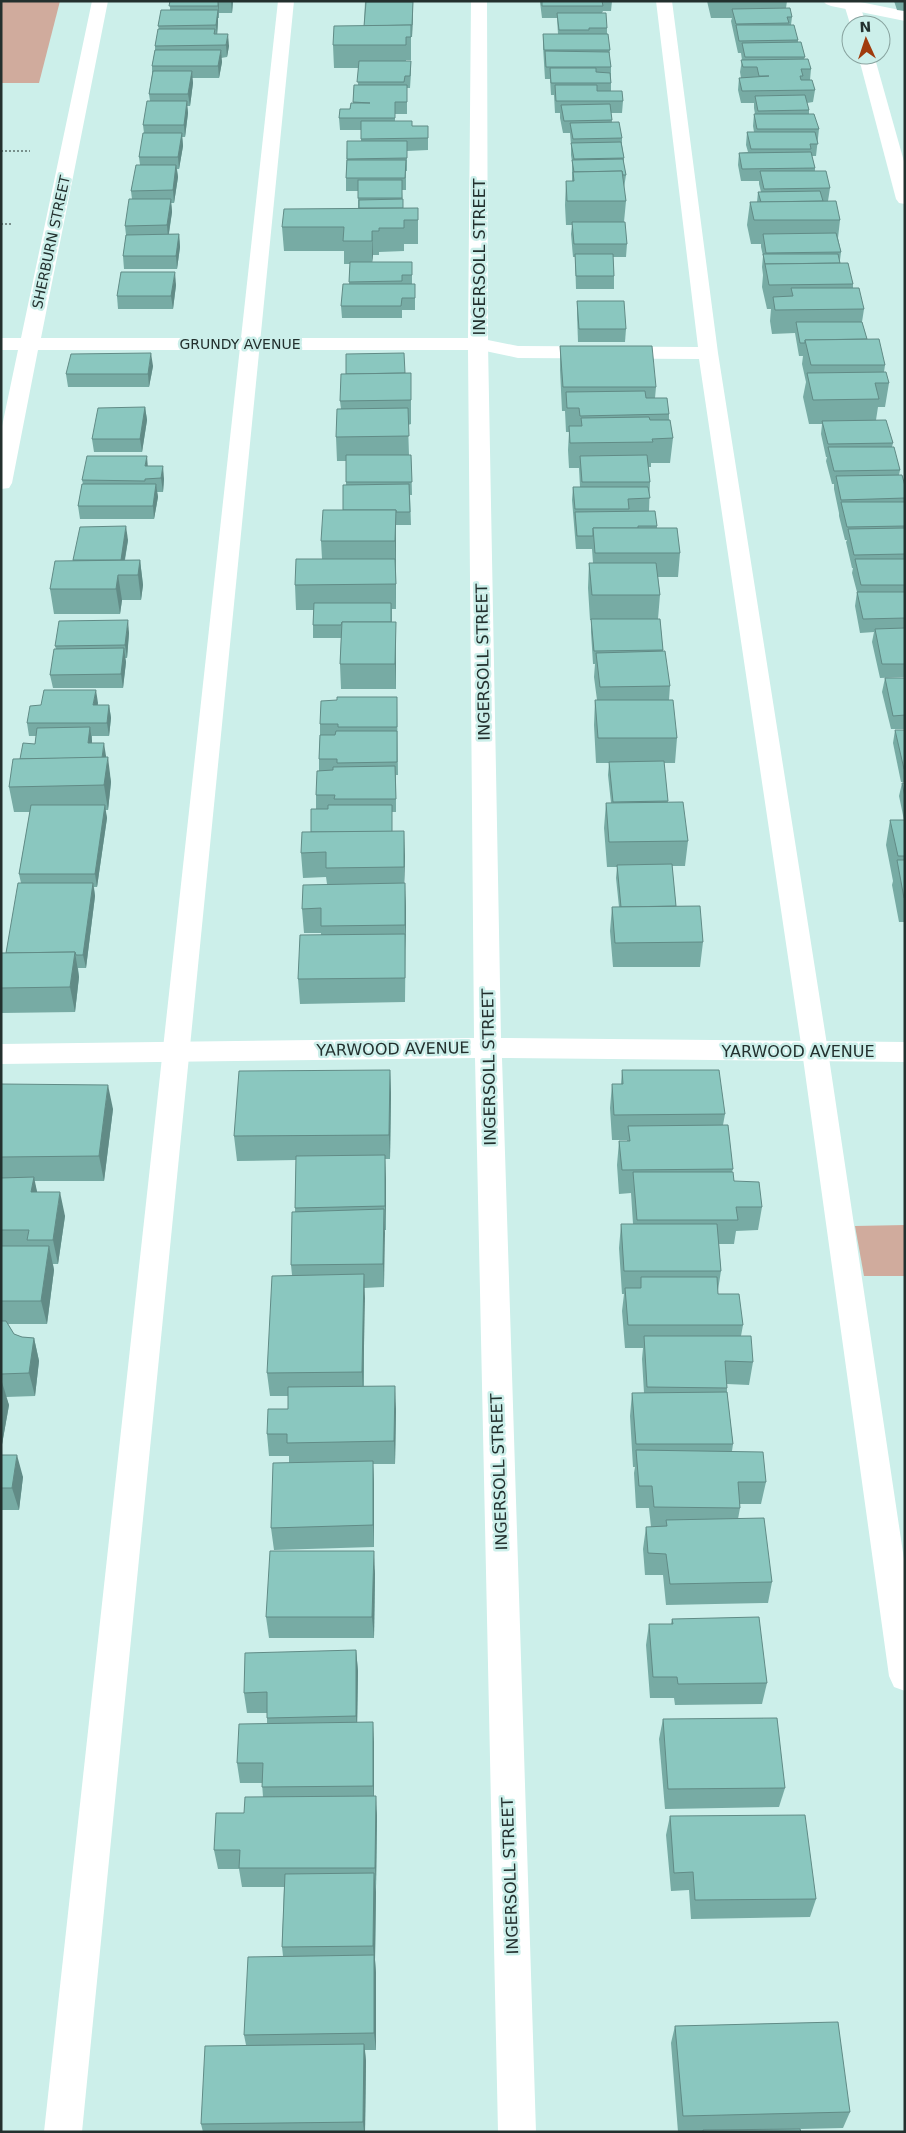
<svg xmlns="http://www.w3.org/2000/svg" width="906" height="2133" viewBox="0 0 906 2133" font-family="'DejaVu Sans',sans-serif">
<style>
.green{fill:#d0ab9d}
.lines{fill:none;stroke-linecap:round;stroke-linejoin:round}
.path{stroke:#78908c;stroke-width:2;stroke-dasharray:2 2;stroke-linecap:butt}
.lane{fill:#fff;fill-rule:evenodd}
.street{fill:#fff;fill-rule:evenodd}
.wall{fill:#77aba4}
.shaded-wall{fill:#618b86}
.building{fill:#8ac7bf;stroke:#618b86}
.labels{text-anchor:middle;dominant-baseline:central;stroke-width:5;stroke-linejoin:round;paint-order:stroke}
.far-street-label{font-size:14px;fill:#23302e;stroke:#ccefea}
.street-label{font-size:16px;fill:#23302e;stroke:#ccefea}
</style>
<rect width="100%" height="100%" fill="#ccefea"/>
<g class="green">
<path d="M1 1H60L39 83H1Z"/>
<path d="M905 1225V1276H864L855 1226Z"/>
</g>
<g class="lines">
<g class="path">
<path d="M1 151H30"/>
<path d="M1 224H12"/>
</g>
<g class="lane">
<path d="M278 1H294L82 2132H44Z"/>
<path d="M656 1H672L718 353 828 1051 905 1566V1691L894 1687 889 1676 802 1051 699 359 518 358 471 348 469 344 471 340 478 338 518 346 698 347Z"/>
<path d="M823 1H855L905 11V21L831 6 826 4Z"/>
</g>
<g class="street">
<path d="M92 1H108L41 338H468L471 1H487L488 344 501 1038 905 1042V1062L502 1058 536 2132H498L475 1058 1 1064V1044L474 1038 468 350H38L12 483 9 488 1 489V431L18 350H1V338H21Z"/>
<path d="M843 1H859L866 25H851V27Z"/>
<path d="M858 55H874L905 165V204L899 203 896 199Z"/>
</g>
</g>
<g class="wall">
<path d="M170 1H233L232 13H219V18H218L217 34 229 46 227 57 221 58 222 62 219 78H192L193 83 190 106H187L188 113 185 137H182L183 146 179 169H177L178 177 174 203H171L172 212 169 234H179L180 247 177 269H124L123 256 126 235 125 226 132 199 131 191 140 165 139 157 144 133 143 125 150 101 149 94 152 75V66L155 50V46L159 29 158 26 170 10Z"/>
<path d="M365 1 413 2 412 37H411V60H406V61H411V73L410 88H407V114H395V121L412 126 428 138V150L407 151V171H406V190H402L403 208H418V244H404V251L379 252V255H373L372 262H412V284H415V310H402V318H342L341 306 349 284 350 264H344V251H284L282 227 358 208V191H346V178L347 141H361V130H340L339 118 350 109 353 103 354 85H358V68H334L333 45 364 26Z"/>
<path d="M612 1 611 11H603L602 13 607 28V34L610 50 609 56 611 67V91L623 101 622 113H611L612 122 622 138V145L624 158V165L626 175 624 188 626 201 624 222 627 244 626 257H613L614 276V289H576L575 257H573L571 234 572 225H566L565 205 566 181H572V162L571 155V145L570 133H563L560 118V113H555L554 95H551L550 79H545L544 63 543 46V34H558L557 18H542L540 2Z"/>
<path d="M707 1H787L786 8 792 17 791 25 798 40V42L805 57 804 59 811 69 810 80 815 90 813 102 807 103 809 110V114L819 129 816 156H812L815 168V171L830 188 828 201 840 220 838 238 841 252 840 260V263L853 284V288L864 309 862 322 867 339 885 365 884 372 889 383 885 407H878L876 420 893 443 892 447 900 470 899 475 905 486V677L880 678 872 642 874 632 860 633 855 606 857 592 852 573 853 568H852L846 542 847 540H845L839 516V513L834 489V484H832L826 461 827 457H826L821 434 822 424H809L803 397 806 382 802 364 803 356H799L795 333 772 334 770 321 771 309H767L762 287 763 275 762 267 763 256 761 247V244H751L747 225 750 202H757L758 192H761L759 184V181H741L738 165 739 153 748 152 746 145 747 132H754L753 126 754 114H755L754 108V103H741L738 90 739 78H741L740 72 742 60 741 53H738L731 21 732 18H711Z"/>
<path d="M894 1H905V11L897 10Z"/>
<path d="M176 285 173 309H118L117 296Z"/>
<path d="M577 301 626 329 625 342H578L577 314Z"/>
<path d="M560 346 656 387 655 398 669 414V420L673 438 670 463H651V467H648L650 482 649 511 657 526V528L680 553 678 577H658L660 595 658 619H660L663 651 670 686 669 700 677 738 675 763H664L668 803 688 841 685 866H672L676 906 703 942 700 967H613L610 931 612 907H619L616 878 617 867H607L604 828 606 803H611L608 775 609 763H596L594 725 595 700H597L594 677 595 664H593L591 632V620H590L588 588 589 563H593L592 549H576L572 500 573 487H580L579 468H569L568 450 569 432H566L565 411H562L560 370Z"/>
<path d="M153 366 149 387H68L66 374Z"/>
<path d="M405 373H411V424L408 425 409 455H411L412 495H410L411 525H396V609H392V622L396 647V689H341L340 664 341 638H313V625L314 610H296L295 585 322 559 321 541 343 510 346 485V461H337L336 437 341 409 340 401Z"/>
<path d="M145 407 147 420 142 452H94L92 439Z"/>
<path d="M148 466 164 479 163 492H157L158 497 154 519H80L78 506 83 484 82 480Z"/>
<path d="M128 540 125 560H140L143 585 141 600H122L120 614H54L50 589 73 560Z"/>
<path d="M129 633 127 658H125L126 662 123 688H53L50 675 56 649 55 646Z"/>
<path d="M885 678H905V729H891L882 692Z"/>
<path d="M397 697 398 775H396V812H392V832L405 856 404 883 406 908 405 1002 300 1004 298 979 321 935V933H304L302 909 327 884 326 877 303 878 301 853 311 832 316 809V795L319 771V759L320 735V724Z"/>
<path d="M98 703 97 705H109L111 718 109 736H92V743L106 756 111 782 108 810H105L107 818 97 887H94L95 896 86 968H78L79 977 75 1012 1 1013V953H6L21 883 19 874 30 812H14L9 787 20 759 35 744 36 736H29L27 723Z"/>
<path d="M895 730H905V782H901L893 743Z"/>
<path d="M902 783H905V922H899L892 885 893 881 886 845 890 820H904L899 796Z"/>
<path d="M390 1070 391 1094 390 1159H385L386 1230H384V1287L364 1288V1386L396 1409 395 1464H373L374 1484V1547L274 1550 271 1528 289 1463V1456H269L267 1434 288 1409V1396H270L267 1373 292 1275 291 1265 295 1212 296 1160 237 1161 234 1136Z"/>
<path d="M622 1070 725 1114 723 1125 733 1169 732 1172 734 1181 762 1207 758 1230 736 1231 734 1244H719L721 1271 718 1290V1294L743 1325 741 1336 753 1362 749 1385 727 1384V1392L733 1444 732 1451 766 1482 761 1504H740V1508L738 1519 772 1582 768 1603 666 1605 663 1575H645L643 1549 646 1527H651L649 1508H636L634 1473 635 1467H633L630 1416 632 1393H644L642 1359 643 1348H625L622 1311 624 1294H622L619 1248 621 1224H633L631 1193 619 1194 617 1165 619 1141H627V1140H612L610 1108 612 1084H621Z"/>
<path d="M1 1084 113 1109 104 1181H34L37 1192 65 1216 58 1264H53L54 1270 47 1324H8L14 1334 22 1337 34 1338 39 1361 35 1396 6 1397 9 1405 1 1450Z"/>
<path d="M1 1455 23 1477 19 1510H1Z"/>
<path d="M375 1573 374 1638H269L266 1617Z"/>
<path d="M672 1619 767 1683 762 1704 675 1705 674 1698H650L646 1645 649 1624H671Z"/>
<path d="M356 1650 358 1671 357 1722 374 1742V1796L377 1816 375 1960 376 1973V2050H365L366 2061 365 2132H203L201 2124 246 2045 244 2035 283 1956 282 1947 284 1887H242L239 1869H218L214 1850 244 1813 263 1797 262 1783H240L237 1763 267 1723V1713H247L244 1693Z"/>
<path d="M663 1719 785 1788 779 1807 665 1809 659 1739Z"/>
<path d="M670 1816 816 1899 810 1917 691 1919 689 1890 671 1891 666 1835Z"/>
<path d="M675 2026 850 2112 843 2128 800 2129 801 2132H678L671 2043Z"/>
</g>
<g class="shaded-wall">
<path d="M219 1V18L218 6Z"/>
<path d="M231 1H233L232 13Z"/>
<path d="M412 1 413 14 412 37Z"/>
<path d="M218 10V22L217 37 216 25Z"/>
<path d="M228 34 229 46 227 57 226 45Z"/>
<path d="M221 50 222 62 219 78 218 66Z"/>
<path d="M192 71 193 83 190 106 188 94Z"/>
<path d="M187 101 188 113 185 137 184 125Z"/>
<path d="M182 133 183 146 179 169 178 157Z"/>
<path d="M176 165 178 177 174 203 173 190Z"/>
<path d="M171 199 172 212 168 238 167 225Z"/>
<path d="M372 231 373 255 372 264Z"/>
<path d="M179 234 180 247 177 269 176 256Z"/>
<path d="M175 272 176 285 173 309 171 296Z"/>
<path d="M151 353 153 366 149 387 148 374Z"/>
<path d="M145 407 147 420 142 452 140 439Z"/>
<path d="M147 456 148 469 147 479 145 466Z"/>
<path d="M163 466 164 479 163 492 161 478Z"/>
<path d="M156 484 158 497 154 519 153 506Z"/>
<path d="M396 510V609L395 541Z"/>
<path d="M126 526 128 540 122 575 120 562Z"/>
<path d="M140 560 143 585 141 600 138 575Z"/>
<path d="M118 575 122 600 120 614 116 589Z"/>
<path d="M128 620 129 633 127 658 125 645Z"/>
<path d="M396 622V689L395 664Z"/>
<path d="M124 648 126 662 123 688 121 674Z"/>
<path d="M96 690 98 703 96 718 93 705Z"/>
<path d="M109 705 111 718 109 736 107 723Z"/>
<path d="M90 727 92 741 90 757 88 743Z"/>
<path d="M104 743 106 756 104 774 102 761Z"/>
<path d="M108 757 111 782 108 810 104 785Z"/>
<path d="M105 805 107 818 97 887 95 874Z"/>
<path d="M404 831 405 856 404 892Z"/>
<path d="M93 883 95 896 86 968 83 955Z"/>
<path d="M405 883 406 908V950L405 925Z"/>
<path d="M75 952 79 977 75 1012 70 987Z"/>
<path d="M390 1070 391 1094 390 1159 389 1135Z"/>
<path d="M108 1085 113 1109 104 1181 99 1156Z"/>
<path d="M385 1155 386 1179V1230L385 1206Z"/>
<path d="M34 1177 39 1201 31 1192Z"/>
<path d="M60 1192 65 1216 58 1264 53 1240Z"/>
<path d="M384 1209 385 1233 384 1287 383 1264Z"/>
<path d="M49 1246 54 1270 47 1324 41 1301Z"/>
<path d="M364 1274 365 1298 363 1395 362 1372Z"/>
<path d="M34 1338 39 1361 35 1396 29 1373Z"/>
<path d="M2 1382 9 1405 1 1450V1388Z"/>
<path d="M395 1386 396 1409 395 1464 394 1441Z"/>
<path d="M17 1455 23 1477 19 1510 12 1488Z"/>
<path d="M373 1461 374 1484V1547L373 1525Z"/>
<path d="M374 1551 375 1573 374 1638 372 1617Z"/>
<path d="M356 1650 358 1671 357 1736 356 1716Z"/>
<path d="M373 1722 374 1742V1806L373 1786Z"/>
<path d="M376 1796 377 1816 376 1887 375 1868Z"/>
<path d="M374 1873 376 1892 375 1960 376 1973V2050L374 2033V1960L373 1946Z"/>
<path d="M364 2044 366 2061 365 2132H364L363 2122Z"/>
</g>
<g class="building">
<path d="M170 1H218V6H169Z"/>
<path d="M542 1H602L603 6H542Z"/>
<path d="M366 2H413L412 25 364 26Z"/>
<path d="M790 8 792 17H787L789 23 736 24 732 9Z"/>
<path d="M161 10H218L216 25 158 26Z"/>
<path d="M557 13H606L607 28H589V30H559Z"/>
<path d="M411 25V37H406V45H333L334 26Z"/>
<path d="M736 25H794L798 40 739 41Z"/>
<path d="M158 29H215L214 34H228L226 45 155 46Z"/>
<path d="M543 34H608L610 50H544Z"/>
<path d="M801 42 805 57H745L742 43Z"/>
<path d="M155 50H221L218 66H152Z"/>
<path d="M545 51 609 52 611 67H546Z"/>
<path d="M808 59 811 69H801L803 76H800L801 80H812L815 90 742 91 739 78 769 76H759L757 67H743L741 60Z"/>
<path d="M359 61H411L410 76H405L404 82H357Z"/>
<path d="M550 68H596V72L610 73 611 83H551Z"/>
<path d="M153 71H192L188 94H149Z"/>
<path d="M354 85H407V102H395V118H339L340 109H350L351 103H370L353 102Z"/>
<path d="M555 85H597V91H622L623 101H556Z"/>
<path d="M805 95 809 110 758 111 755 96Z"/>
<path d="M147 101H187L184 125H143Z"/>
<path d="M610 104 612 120 564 121 561 105Z"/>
<path d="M754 114H814L819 129H757Z"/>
<path d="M361 121H412V126H428V138L361 139Z"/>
<path d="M619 122 622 138 573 139 570 123Z"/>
<path d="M747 132H815L818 144H810L811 149H751Z"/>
<path d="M143 133H182L178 157H139Z"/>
<path d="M347 141H407V158L347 159Z"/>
<path d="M621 142 624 158 574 159 571 143Z"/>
<path d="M811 152 815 168 742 169 739 153Z"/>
<path d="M623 159 626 175H623L622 171 574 172 572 160Z"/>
<path d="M347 160H406L405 178H346Z"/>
<path d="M136 165H176L173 190 131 191Z"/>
<path d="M622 171 626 201H567L566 181H574L573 172Z"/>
<path d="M760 171H826L830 188 764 189Z"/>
<rect x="358" y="180" width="44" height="18"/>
<path d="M820 191 823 201 761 202 758 192Z"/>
<path d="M129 199H171L167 225 125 226Z"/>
<path d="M403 199V208H359V200Z"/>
<path d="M836 201 840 220H754L750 202Z"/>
<path d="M418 208V220H404V228H379V231H372V241H343L344 227H282L284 209Z"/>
<path d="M572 222H625L627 244H574Z"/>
<path d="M836 233 841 252 766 253 763 234Z"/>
<path d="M179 234 176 256H123L126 235Z"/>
<path d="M575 254H613L614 276H576Z"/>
<path d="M763 254H838L840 263 765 264Z"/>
<path d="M350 262H412V275H402V281L349 282Z"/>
<path d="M848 263 853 284 769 285 765 264Z"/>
<path d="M121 272H175L171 296H117Z"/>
<path d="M343 284H415V298H402L401 306H341Z"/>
<path d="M791 288H859L864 309 775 310 773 297 793 296Z"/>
<path d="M577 301H624L626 329H579Z"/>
<path d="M796 322H862L867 339 805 340V343H800Z"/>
<path d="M879 339 885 365H811L805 340Z"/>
<path d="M560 346H652L656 387H563Z"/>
<path d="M151 353 148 374H66L71 354Z"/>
<path d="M404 353 405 373 346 374V354Z"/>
<path d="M886 372 889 383H875L879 399 813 400 807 373Z"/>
<path d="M411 373V400L340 401 341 374Z"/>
<path d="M645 391 646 398H667L669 414 580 416 579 408H567L566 392Z"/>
<path d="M145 407 140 439H92L98 408Z"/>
<path d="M408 408 409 436 336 437 337 409Z"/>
<path d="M649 417 650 420H670L673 438 652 439 653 442 570 443 569 426H582L581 418Z"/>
<path d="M886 420 893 443 828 444 822 421Z"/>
<path d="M828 447H894L900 470 834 471Z"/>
<path d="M346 455H411L412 482H346Z"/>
<path d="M647 455 650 482H582L580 456Z"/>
<path d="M87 456H147L145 466H163L161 478 145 479V481L82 480Z"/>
<path d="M902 475 905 486V498L841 500 836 476Z"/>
<path d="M82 484H156L153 506H78Z"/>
<path d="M409 484 410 512H396V510H343V485Z"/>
<path d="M573 487H648L650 498 628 499 629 509H575Z"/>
<path d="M841 502H905V526L847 527Z"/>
<path d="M323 510H396L395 541H321Z"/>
<path d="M655 511 657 526H638V528H593V536H577L575 512Z"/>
<path d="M126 526 121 560H73L80 527Z"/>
<path d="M593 528H677L680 553H595Z"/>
<path d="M905 528V554L854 555 848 529Z"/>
<path d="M296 559H395L396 584 295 585Z"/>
<path d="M855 559H905V585H861Z"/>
<path d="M140 560 138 575H118L116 589H50L55 561Z"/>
<path d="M589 563H656L660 595H592Z"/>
<path d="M857 592H905V618L863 619Z"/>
<path d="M314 603H391V622H342L341 625H313Z"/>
<path d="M591 619H660L663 650 594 651Z"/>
<path d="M128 620 125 645 55 646 59 621Z"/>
<path d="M342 622H396L395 664H340Z"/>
<path d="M905 628V664H882L875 629Z"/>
<path d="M124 648 121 674 50 675 54 649Z"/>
<path d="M665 651 670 686 600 687 596 653Z"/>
<path d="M885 678H905V715L893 716Z"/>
<path d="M44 690H96L93 705H109L107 723H27L30 706 41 705Z"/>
<path d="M337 697H397V727H338V724H320L321 701 337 700Z"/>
<path d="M595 700H673L677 738H598Z"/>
<path d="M90 727 88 743H104L102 758 20 759 23 743 35 744 37 728Z"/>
<path d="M895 730H905V769H904Z"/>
<path d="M336 731H397V762L337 763V759H319L320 735H335Z"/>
<path d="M108 757 104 785 9 787 13 759Z"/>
<path d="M664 761 668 801 613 802 609 762Z"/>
<path d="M395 766 396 799H334L335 795H316L317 771 333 770V767Z"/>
<path d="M902 783H905V797Z"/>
<path d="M683 802 688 841 609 842 606 803Z"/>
<path d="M31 805H105L95 874H19Z"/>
<path d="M328 805H392V832H311V809H328Z"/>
<path d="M890 820H905V856H898Z"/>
<path d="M404 831V867L326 868V852L301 853 302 832Z"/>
<path d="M897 860H905V898H904Z"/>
<path d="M672 864 676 906 621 907 617 865Z"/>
<path d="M18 883H93L83 955H76L75 952 6 953Z"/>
<path d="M405 883V925L321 926V908L302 909 303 885Z"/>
<path d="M700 906 703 942 615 943 612 907Z"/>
<path d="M405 934V978L298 979 300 935Z"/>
<path d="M75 952 70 987 1 988V953Z"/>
<path d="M390 1070 389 1135 234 1136 239 1071Z"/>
<path d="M622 1070H719L725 1114 614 1115 612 1084H623Z"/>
<path d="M1 1084 108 1085 99 1156 1 1157Z"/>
<path d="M728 1125 733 1169 622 1170 619 1141H630L628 1126Z"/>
<path d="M385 1155V1206L295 1208 296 1156Z"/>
<path d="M633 1172H733L734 1181 759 1182 762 1207H736L738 1220H637Z"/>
<path d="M34 1177 31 1192H60L53 1240H27L29 1230H1V1178Z"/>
<path d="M384 1209 383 1264 291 1265 292 1212Z"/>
<path d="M621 1224H717L721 1271H624Z"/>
<path d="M1 1246H49L41 1301H1Z"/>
<path d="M364 1274 362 1372 267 1373 272 1276Z"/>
<path d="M641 1277H717L718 1294H739L743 1325H628L625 1288H641Z"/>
<path d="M1 1321H6L14 1334 22 1337 34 1338 29 1373 1 1374Z"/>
<path d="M644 1336H751L753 1362 725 1361 727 1388 647 1387Z"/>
<path d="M395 1386 394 1441 287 1443V1434H267L268 1409H288V1387Z"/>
<path d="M727 1392 733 1444H636L632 1393Z"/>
<path d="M636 1450 763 1452 766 1482H738L740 1508 654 1507 652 1486H639Z"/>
<path d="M1 1455H17L12 1488H1Z"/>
<path d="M373 1461V1525L271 1528 273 1463Z"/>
<path d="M764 1518 772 1582 670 1584 666 1554 648 1553 646 1527 667 1526 666 1520Z"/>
<path d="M270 1551H374L372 1617H266Z"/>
<path d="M759 1617 767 1683 678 1684 677 1677H653L649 1624H673L672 1619Z"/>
<path d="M356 1650V1716L267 1718V1692L244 1693 245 1653Z"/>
<path d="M777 1718 785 1788 668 1789 663 1719Z"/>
<path d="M373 1722V1786L262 1787 263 1763H237L239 1724Z"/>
<path d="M376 1796 375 1868H239L240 1850H214L216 1813H244L245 1797Z"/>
<path d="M805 1815 816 1899 695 1900 693 1872 674 1873 670 1816Z"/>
<path d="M374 1873 373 1946 282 1947 285 1874Z"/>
<path d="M374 1955V2033L244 2035 248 1957Z"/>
<path d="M838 2022 850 2112 683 2116 675 2026Z"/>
<path d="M364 2044 363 2122 201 2124 205 2046Z"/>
<path d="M800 2129 801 2132H703V2130Z"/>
</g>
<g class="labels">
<g class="far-street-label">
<text transform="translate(51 242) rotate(-78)">SHERBURN STREET</text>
<text x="240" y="344">GRUNDY AVENUE</text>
</g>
<g class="street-label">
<text transform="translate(479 257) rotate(-90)">INGERSOLL STREET</text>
<text transform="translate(483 662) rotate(-91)">INGERSOLL STREET</text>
<text transform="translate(393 1049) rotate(-1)">YARWOOD AVENUE</text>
<text x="798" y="1051">YARWOOD AVENUE</text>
<text transform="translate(489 1067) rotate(-91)">INGERSOLL STREET</text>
<text transform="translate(499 1472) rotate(-92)">INGERSOLL STREET</text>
<text transform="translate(510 1876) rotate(-92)">INGERSOLL STREET</text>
</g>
</g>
<rect width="906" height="2133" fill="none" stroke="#23302e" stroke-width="5"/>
<g transform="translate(866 40) rotate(357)"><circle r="24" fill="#ccefea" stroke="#88a39f"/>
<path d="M0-4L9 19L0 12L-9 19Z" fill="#a03b0d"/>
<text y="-8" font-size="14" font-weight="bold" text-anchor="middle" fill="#23302e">N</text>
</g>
</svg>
